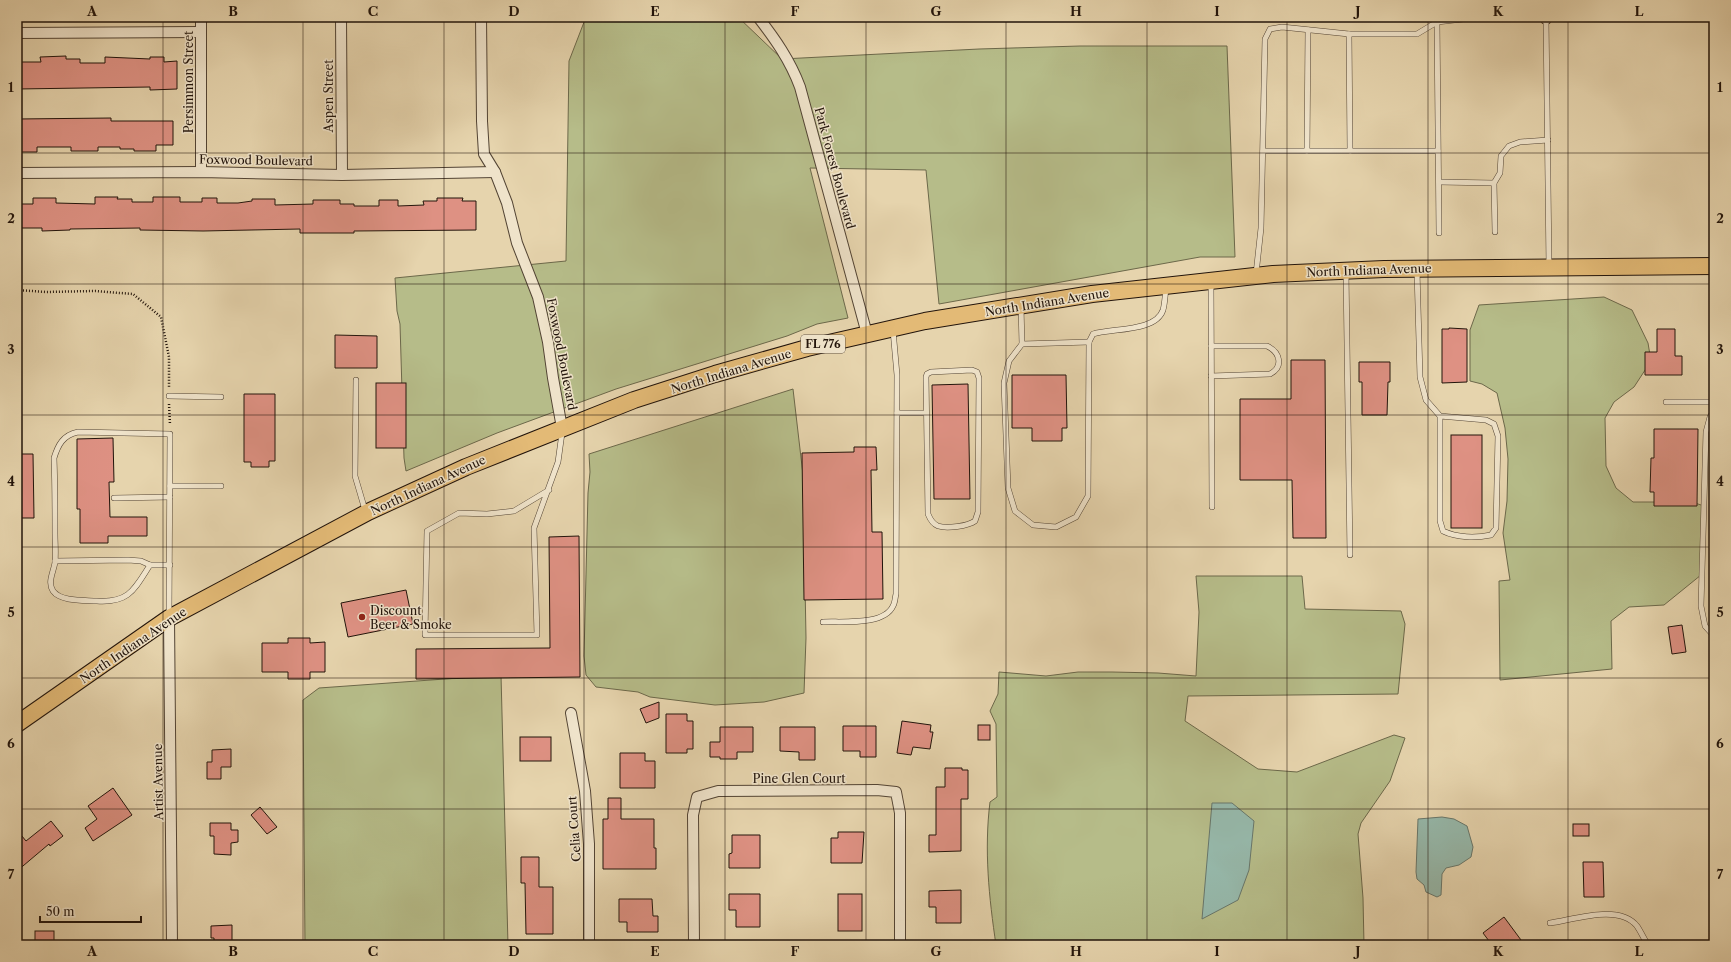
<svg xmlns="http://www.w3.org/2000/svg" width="1731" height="962" viewBox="0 0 1731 962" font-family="'Libre Caslon Text',serif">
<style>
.green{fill:#b6bc89;stroke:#6c684a}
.water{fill:#96b8aa;stroke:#68766a}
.building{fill:#de9183;stroke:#22140b}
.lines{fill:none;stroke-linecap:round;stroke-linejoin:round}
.service-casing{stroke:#534434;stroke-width:6}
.minor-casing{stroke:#534434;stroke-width:12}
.primary-casing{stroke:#22140b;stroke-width:18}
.path{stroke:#22140b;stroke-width:2.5;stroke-dasharray:1 2;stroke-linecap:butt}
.service{stroke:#efe3ca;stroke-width:5}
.minor{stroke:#efe3ca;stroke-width:10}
.primary{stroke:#e3ba76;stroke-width:16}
.grid{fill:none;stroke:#22140b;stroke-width:1;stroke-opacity:0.55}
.poi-dot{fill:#8f2418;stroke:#efe3ca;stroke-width:1.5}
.labels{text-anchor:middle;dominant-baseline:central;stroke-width:3;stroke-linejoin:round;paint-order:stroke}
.shield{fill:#efe3ca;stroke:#605244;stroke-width:1}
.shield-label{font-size:11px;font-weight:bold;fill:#22140b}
.street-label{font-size:12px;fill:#22140b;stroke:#efe3ca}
.poi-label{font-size:12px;fill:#22140b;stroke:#efe3ca;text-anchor:start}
.neatline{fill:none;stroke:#22140b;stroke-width:1.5}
.grid-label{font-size:13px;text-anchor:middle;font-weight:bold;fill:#22140b}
</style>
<rect width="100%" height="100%" fill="#e6d4ad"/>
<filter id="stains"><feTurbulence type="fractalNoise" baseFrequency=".005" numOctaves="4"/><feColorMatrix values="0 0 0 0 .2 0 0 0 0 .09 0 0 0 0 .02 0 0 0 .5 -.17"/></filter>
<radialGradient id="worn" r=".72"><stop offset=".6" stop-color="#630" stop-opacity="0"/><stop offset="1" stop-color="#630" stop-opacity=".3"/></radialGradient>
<g class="green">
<path d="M586 17H738L782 59 979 49 1080 46H1227L1235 257H1200L939 304 926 170 810 168 848 318 817 324 787 336 616 389 497 433 406 471 404 458 400 324 397 311 395 278 566 261 569 61Z"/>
<path d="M1604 297 1632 310 1648 343 1651 361 1634 387 1614 402 1605 418 1606 466 1616 488 1633 502H1692L1704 506 1701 575 1664 605 1629 607 1611 621 1612 669 1500 680 1499 581 1510 580 1503 533 1507 501 1508 459 1505 428 1497 393 1482 384 1470 381V330L1479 305Z"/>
<path d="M793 389 803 475 806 638 804 693 764 702 715 705 650 697 638 692 596 687 586 675 584 656 588 493 590 472 589 454Z"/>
<path d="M1196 576H1302L1305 609 1401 611 1405 624 1398 694 1188 696 1185 721 1258 769 1297 772 1394 735 1405 738 1390 781 1361 823 1358 834 1363 898 1364 945H996C989 898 984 850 990 802L997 797 996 724 990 711 998 694 999 672 1046 676 1078 672H1112L1158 673 1196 676 1199 612Z"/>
<path d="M501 675 508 945H305L303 700 319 688Z"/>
</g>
<g class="water">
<path d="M1212 803H1232L1254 821 1249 870 1238 900 1202 919Z"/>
<path d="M1442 817 1454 819 1467 826 1473 847 1471 857 1459 865 1446 868 1442 874 1441 895 1437 897 1426 892 1424 885 1417 879 1416 872 1418 819Z"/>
</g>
<g class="building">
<path d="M66 56V59H80V63H105V57L150 59V57H164V62L177 61V89L150 90V87L17 89V62H41L40 57Z"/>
<path d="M111 118V121H173V145H156V151H134V149H120V147H98V151H71V147H37V152H17V119Z"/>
<path d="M95 197H118L117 199H132V202H153V197H180V202H202V198H217V203H238L252 201V199H275V205L313 204V200H340V204H354V206H379V200H398V206L424 205 423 201H437V198H463L462 201H476V230L354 231V233H300V229L203 231 140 230V228L70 229V230L42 231V228H17V204H33V198H56V203L95 204Z"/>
<path d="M1449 328 1467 329V382L1442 383V329H1449Z"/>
<path d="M1657 329H1675V356H1682V375H1645V352H1657Z"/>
<path d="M335 335 377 336V368H335Z"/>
<path d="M1291 360H1325L1326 538H1293L1292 480H1240V399H1291Z"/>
<path d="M1359 362H1390V382H1388L1387 415H1362V382H1359Z"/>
<path d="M1012 375H1066L1067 428H1062V441H1032V428H1012Z"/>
<rect x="376" y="383" width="30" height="65"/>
<path d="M968 384 970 499H934L932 385Z"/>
<path d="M244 394H275V461H269V467H251V462H244Z"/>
<path d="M1654 429H1698L1697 506H1654V492H1650L1651 458H1654Z"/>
<rect x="1451" y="435" width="31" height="93"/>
<path d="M113 438 114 482H109L110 517H147V536H108V543H80V509H77V439Z"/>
<path d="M854 447H876L877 470H871L872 532H882L883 599 804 600 802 453 854 452Z"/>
<path d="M17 454H33L34 518H17Z"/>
<path d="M579 536 580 677 416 679V649L550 648 549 537Z"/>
<path d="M406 590 413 624 348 637 341 603Z"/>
<path d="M1682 625 1686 652 1672 654 1668 627Z"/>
<path d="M288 638H310V643L325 642V672H310V679H288V672H262V643H288Z"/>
<path d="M659 702V718L646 723 640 709Z"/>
<path d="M666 714H687V721H693V749H687V753H666Z"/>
<path d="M902 721 931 725 930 732H933L930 749 913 747 911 755 897 753Z"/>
<rect x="978" y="725" width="12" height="15"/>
<path d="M843 726H876V757H860V751H843Z"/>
<path d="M720 727H753V752H737V759H720V757H710V742H720Z"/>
<path d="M780 727H815V760H799V752L780 751Z"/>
<rect x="520" y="737" width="31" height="24"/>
<path d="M231 749V767H221V779H207V762H212V750Z"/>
<path d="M620 753H645V761H655V788H620Z"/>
<path d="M945 768H962V770H968V799H961V851L929 852V835H936V787H945Z"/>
<path d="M113 788 132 815 93 841 85 828 97 819 88 806Z"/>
<path d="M608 798H621V819H654V848H656V869H603V819H608Z"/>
<path d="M260 807 277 827 267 834 251 815Z"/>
<path d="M51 821 63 836 50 846 49 844 17 871V830L26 841Z"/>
<path d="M210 823H231V830H238V842L231 843V855L214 854V836H210Z"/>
<rect x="1573" y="824" width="16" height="12"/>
<path d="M838 832H864L862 863H831V838H838Z"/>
<path d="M732 835H760V868H729V854L732 853Z"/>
<path d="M521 857H539V887H553V934H526L525 883H521Z"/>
<path d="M1583 862H1603L1604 897H1584Z"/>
<path d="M961 890V923H936V907H929V891Z"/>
<path d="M729 894H760V927H736V910H729Z"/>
<rect x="838" y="894" width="24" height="37"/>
<path d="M619 899H652L653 916H658V932H627V922H619Z"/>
<path d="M1504 917 1521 940 1515 945H1492L1483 933Z"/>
<path d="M232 925V945H214V938H211V926Z"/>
<rect x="35" y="931" width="19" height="14"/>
</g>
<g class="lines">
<defs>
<g id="service">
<path d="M1437 22 1439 233"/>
<path d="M1349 34 1350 151"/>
<path d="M1263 151H1438"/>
<path d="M1307 151 1308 30"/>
<path d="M1439 182 1494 183"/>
<path d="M1495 232 1494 183 1500 173 1501 156 1509 146 1520 142 1548 140"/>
<path d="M1417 271 1420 377 1426 400 1440 416 1486 420 1494 424 1498 436 1496 528 1491 535C1476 538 1457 538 1443 531L1440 521V416"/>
<path d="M1346 273 1350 555"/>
<path d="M1256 274 1261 228 1265 39 1270 29 1282 27 1349 34H1417L1437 22 1463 19H1546L1549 266"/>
<path d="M1211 284 1212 507"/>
<path d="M1021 307 1022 344 1009 361 1004 383 1008 488 1015 511 1033 525 1056 527 1076 517 1088 496 1089 342 1093 334C1112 328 1156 332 1163 310 1165 303 1165 295 1166 288"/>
<path d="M1022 344 1089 342"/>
<path d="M1211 346H1267C1280 352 1284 367 1270 374L1211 376"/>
<path d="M972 370 977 372 979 378 978 512 975 521C968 526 947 529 938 526 933 524 930 519 928 514L926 377 927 374 931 372Z"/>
<path d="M356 380 355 476 365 510"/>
<path d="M169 396 221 397"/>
<path d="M1666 402H1714"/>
<path d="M1714 410 1710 417 1706 432 1701 606 1705 626 1714 636"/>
<path d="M897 413H925"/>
<path d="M170 486H221"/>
<path d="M549 490 514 511 487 514 459 513 427 531 425 635H537L534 528 558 462 562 433"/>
<path d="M114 498 170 497"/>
<path d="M55 561 128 560 141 561 150 565H170"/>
<path d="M150 565C134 590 129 603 97 601 85 600 61 602 53 591 47 582 54 571 55 562 56 553 55 543 55 534 55 509 55 483 54 458 58 445 63 435 78 432L170 434 169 615"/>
<path d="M823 622C841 621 884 626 893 606 895 603 895 598 896 594L897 375 893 330"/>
<path d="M1550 923C1573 920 1619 903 1637 926 1641 932 1644 939 1648 945"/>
</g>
<g id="minor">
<path d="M201 17V172"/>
<path d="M341 17 342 175"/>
<path d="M481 17 482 121 484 154 495 172 507 203 517 243 538 297 548 342 553 378 562 428"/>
<path d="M758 17C775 39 790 60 800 87L867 334"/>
<path d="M1546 19V17"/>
<path d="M17 33 201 32"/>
<path d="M17 173 201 172 342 175 495 172"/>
<path d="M169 618 172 945"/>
<path d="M571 713 585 791 589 844V945"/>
<path d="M694 945 693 815 697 797 718 791 877 790 896 792 900 813V945"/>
</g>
<path id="primary" d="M17 724 169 618 368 512 466 467 634 400 715 374 807 348 925 321 1092 294 1273 274 1384 269 1714 266"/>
</defs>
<use href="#service" class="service-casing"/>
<use href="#minor" class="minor-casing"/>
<use href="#primary" class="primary-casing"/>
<g class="path">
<path d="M17 290 46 292 95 291 133 294 161 317 169 357V387"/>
<path d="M169 404 170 425"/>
</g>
<use href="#service" class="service"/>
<use href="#minor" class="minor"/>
<use href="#primary" class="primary"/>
</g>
<path class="grid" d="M163 17V945M303 17V945M444 17V945M584 17V945M725 17V945M866 17V945M1006 17V945M1147 17V945M1287 17V945M1428 17V945M1568 17V945M17 153H1714M17 284H1714M17 415H1714M17 547H1714M17 678H1714M17 809H1714"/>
<circle class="poi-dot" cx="362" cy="617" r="4"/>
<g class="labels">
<rect class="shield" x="801" y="335" width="44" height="18" rx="3"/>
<g class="shield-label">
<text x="823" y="344">FL 776</text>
</g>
<g class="street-label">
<text transform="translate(188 82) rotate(-90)">Persimmon Street</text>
<text transform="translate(328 96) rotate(-90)">Aspen Street</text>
<text transform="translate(256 160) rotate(1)">Foxwood Boulevard</text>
<text transform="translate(835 168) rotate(75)">Park Forest Boulevard</text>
<text transform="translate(1369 270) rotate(-2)">North Indiana Avenue</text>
<text transform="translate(1047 302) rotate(-9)">North Indiana Avenue</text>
<text transform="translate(562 354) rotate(79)">Foxwood Boulevard</text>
<text transform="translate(731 371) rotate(-17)">North Indiana Avenue</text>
<text transform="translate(428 485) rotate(-25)">North Indiana Avenue</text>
<text transform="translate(133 645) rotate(-34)">North Indiana Avenue</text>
<text x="799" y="778">Pine Glen Court</text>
<text transform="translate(158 782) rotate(-91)">Artist Avenue</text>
<text transform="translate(574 829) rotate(-94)">Celia Court</text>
</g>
<g class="poi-label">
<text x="370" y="610">Discount<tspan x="370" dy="14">Beer &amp; Smoke</tspan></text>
</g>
</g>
<rect width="1731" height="962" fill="none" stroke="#e6d4ad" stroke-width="44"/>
<path d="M40 916v6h101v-6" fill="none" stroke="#22140b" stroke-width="2"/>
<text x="46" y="916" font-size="12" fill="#22140b" stroke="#efe3ca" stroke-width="3" paint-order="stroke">50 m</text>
<rect x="22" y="22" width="1687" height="918" class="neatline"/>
<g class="grid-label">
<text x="92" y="16">A</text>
<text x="233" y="16">B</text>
<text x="373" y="16">C</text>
<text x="514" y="16">D</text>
<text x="655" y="16">E</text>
<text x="795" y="16">F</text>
<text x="936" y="16">G</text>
<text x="1076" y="16">H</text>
<text x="1217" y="16">I</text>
<text x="1358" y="16">J</text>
<text x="1498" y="16">K</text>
<text x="1639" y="16">L</text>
<text x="11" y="92">1</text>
<text x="1720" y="92">1</text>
<text x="11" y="223">2</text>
<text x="1720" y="223">2</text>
<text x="11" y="354">3</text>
<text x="1720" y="354">3</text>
<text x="11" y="486">4</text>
<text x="1720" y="486">4</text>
<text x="11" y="617">5</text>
<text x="1720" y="617">5</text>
<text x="11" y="748">6</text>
<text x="1720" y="748">6</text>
<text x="11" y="879">7</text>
<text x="1720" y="879">7</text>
<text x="92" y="956">A</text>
<text x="233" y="956">B</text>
<text x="373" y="956">C</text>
<text x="514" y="956">D</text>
<text x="655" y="956">E</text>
<text x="795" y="956">F</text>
<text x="936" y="956">G</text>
<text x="1076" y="956">H</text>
<text x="1217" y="956">I</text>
<text x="1358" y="956">J</text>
<text x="1498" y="956">K</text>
<text x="1639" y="956">L</text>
</g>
<rect width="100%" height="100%" filter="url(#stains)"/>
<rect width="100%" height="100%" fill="url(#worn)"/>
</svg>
